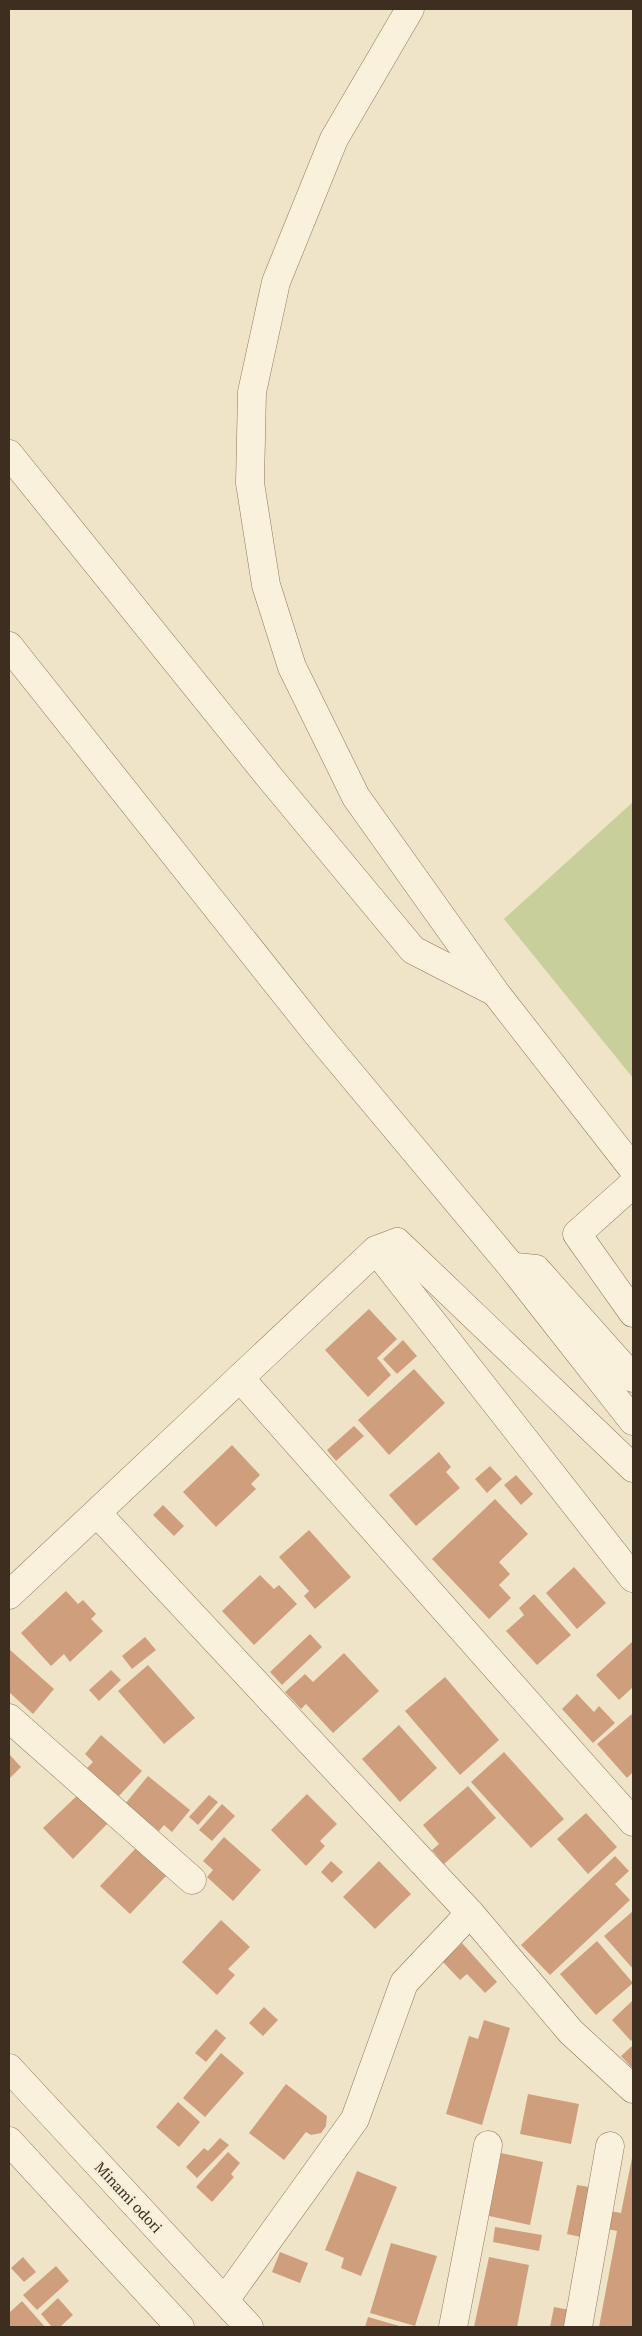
<svg xmlns="http://www.w3.org/2000/svg" width="642" height="2336" viewBox="0 0 642 2336" font-family="'PT Serif',serif">
<style>
.green{fill:#c9cf9b}
.building{fill:#cf9f7d}
.lines{fill:none;stroke-linecap:round;stroke-linejoin:round}
.minor-casing{stroke:#8d765c;stroke-width:29}
.minor{stroke:#faf1dc;stroke-width:28}
.labels{text-anchor:middle;dominant-baseline:central;stroke-width:4;stroke-linejoin:round;paint-order:stroke}
.street-label{font-size:15px;fill:#3d2e20;stroke:#f7eed8}
</style>
<rect width="100%" height="100%" fill="#f0e4c8"/>
<path class="green" d="M633 802V1078L504 919Z"/>
<g class="building">
<path d="M369 1309 397 1339 377 1358 391 1375 368 1397 325 1350Z"/>
<path d="M403 1340 417 1356 397 1374 383 1359Z"/>
<path d="M414 1369 445 1403 389 1455 358 1420Z"/>
<path d="M354 1426 364 1436 336 1461 327 1450Z"/>
<path d="M232 1445 260 1475 251 1484 256 1489 216 1527 183 1492Z"/>
<path d="M439 1452 451 1467 446 1472 460 1488 416 1526 389 1495Z"/>
<path d="M490 1466 502 1479 487 1493 475 1479Z"/>
<path d="M516 1475 533 1494 521 1505 504 1485Z"/>
<path d="M495 1499 528 1534 499 1562 510 1574 499 1585 511 1598 489 1619 432 1559Z"/>
<path d="M163 1505 184 1526 174 1536 153 1515Z"/>
<path d="M309 1530 351 1577 315 1609 304 1596 309 1591 279 1557Z"/>
<path d="M574 1567 606 1603 577 1629 546 1593Z"/>
<path d="M260 1575 274 1589 279 1585 297 1604 254 1645 222 1611Z"/>
<path d="M66 1591 78 1604 83 1600 96 1614 91 1619 103 1631 70 1662 64 1654 51 1666 21 1633Z"/>
<path d="M534 1594 571 1635 537 1665 506 1631 524 1615 519 1608Z"/>
<path d="M310 1634 322 1647 282 1685 270 1672Z"/>
<path d="M145 1637 156 1650 132 1669 122 1656Z"/>
<path d="M633 1641V1687L619 1700 596 1675Z"/>
<path d="M9 1649 54 1689 33 1714 9 1692Z"/>
<path d="M344 1653 379 1691 333 1733 306 1704 301 1709 285 1692 305 1674 313 1682Z"/>
<path d="M148 1665 195 1718 164 1744 118 1691Z"/>
<path d="M111 1670 121 1680 99 1701 89 1690Z"/>
<path d="M445 1677 499 1740 460 1775 405 1711Z"/>
<path d="M577 1694 594 1712 599 1706 615 1723 593 1743 562 1709Z"/>
<path d="M633 1713V1772L627 1778 597 1744Z"/>
<path d="M399 1725 437 1768 400 1802 362 1759Z"/>
<path d="M101 1735 142 1771 119 1796 87 1768 93 1762 85 1754Z"/>
<path d="M504 1752 564 1819 531 1848 471 1782Z"/>
<path d="M9 1754 21 1767 9 1779Z"/>
<path d="M148 1776 190 1810 172 1832 164 1825 159 1831 125 1804Z"/>
<path d="M468 1786 496 1818 444 1864 432 1850 439 1844 423 1825Z"/>
<path d="M81 1792 110 1821 73 1859 43 1828Z"/>
<path d="M307 1794 337 1824 320 1841 325 1846 306 1866 271 1830Z"/>
<path d="M209 1795 218 1802 198 1825 189 1817Z"/>
<path d="M222 1804 235 1816 212 1841 199 1830Z"/>
<path d="M586 1813 617 1847 588 1874 557 1839Z"/>
<path d="M224 1837 261 1870 233 1901 207 1877 213 1870 203 1861Z"/>
<path d="M136 1848 166 1876 130 1914 100 1886Z"/>
<path d="M615 1856 629 1871 615 1884 630 1900 550 1975 521 1945Z"/>
<path d="M331 1861 343 1872 332 1883 321 1872Z"/>
<path d="M379 1861 411 1894 375 1929 343 1897Z"/>
<path d="M633 1911V1969L604 1936Z"/>
<path d="M221 1920 250 1947 228 1969 235 1975 217 1995 182 1962Z"/>
<path d="M597 1941 633 1983 596 2015 560 1974Z"/>
<path d="M462 1943 497 1982 485 1993 467 1974 460 1980 443 1962Z"/>
<path d="M633 2000V2038L631 2041 612 2020Z"/>
<path d="M264 2007 278 2020 263 2036 249 2023Z"/>
<path d="M484 2020 510 2028 482 2125 446 2114 469 2036 478 2039Z"/>
<path d="M216 2029 226 2038 206 2062 195 2053Z"/>
<path d="M633 2045V2069L621 2056Z"/>
<path d="M221 2053 244 2073 205 2117 183 2098Z"/>
<path d="M286 2084 327 2116 326 2126 321 2133 311 2135 306 2132 284 2160 249 2133Z"/>
<path d="M528 2094 579 2104 571 2144 520 2134Z"/>
<path d="M178 2102 200 2122 179 2147 156 2127Z"/>
<path d="M220 2138 229 2145 197 2178 186 2167 204 2148 208 2151Z"/>
<path d="M228 2152 240 2163 231 2174 234 2177 212 2202 196 2187Z"/>
<path d="M501 2153 543 2162 530 2225 489 2216Z"/>
<path d="M632 2158 633 2327H599L617 2231 607 2229 610 2211 621 2213Z"/>
<path d="M357 2171 397 2187 361 2276 341 2268 344 2258 325 2250Z"/>
<path d="M577 2185 589 2187 581 2237 567 2234Z"/>
<path d="M495 2227 542 2235 539 2251 493 2242Z"/>
<path d="M391 2243 437 2256 415 2326 370 2313Z"/>
<path d="M280 2252 308 2263 300 2283 272 2272Z"/>
<path d="M23 2257 36 2272 24 2282 11 2268Z"/>
<path d="M489 2257 529 2265 517 2327H474Z"/>
<path d="M56 2266 69 2281 37 2310 23 2295Z"/>
<path d="M58 2298 73 2315 60 2327H52L41 2314Z"/>
<path d="M22 2301 45 2327H9V2313Z"/>
<path d="M554 2307 570 2310 566 2327H550Z"/>
<path d="M368 2317 403 2327H365Z"/>
</g>
<g class="lines">
<defs>
<g id="minor">
<path d="M410 9 334 139 276 282 252 392 250 483 266 585 292 667 356 797 495 992 633 1169"/>
<path d="M9 454 271 779 413 950 491 990"/>
<path d="M9 646 318 1035 512 1267 633 1421"/>
<path d="M633 1184 577 1234 633 1313"/>
<path d="M376 1250 633 1578"/>
<path d="M516 1267 536 1269 633 1378"/>
<path d="M240 1378 633 1822"/>
<path d="M97 1513 470 1913 571 2032 633 2089"/>
<path d="M9 1595 376 1250 397 1242 633 1468"/>
<path d="M9 1718 192 1880"/>
<path d="M9 2068 249 2327"/>
<path d="M9 2141 180 2327"/>
<path d="M225 2300 355 2119 404 1983 470 1913"/>
<path d="M453 2327 488 2145"/>
<path d="M578 2327 610 2146"/>
</g>
</defs>
<use href="#minor" class="minor-casing"/>
<use href="#minor" class="minor"/>
</g>
<g class="labels">
<g class="street-label">
<text transform="translate(129 2197) rotate(47)">Minami odori</text>
</g>
</g>
<rect width="642" height="2336" fill="none" stroke="#3d2e20" stroke-width="20"/>
</svg>
